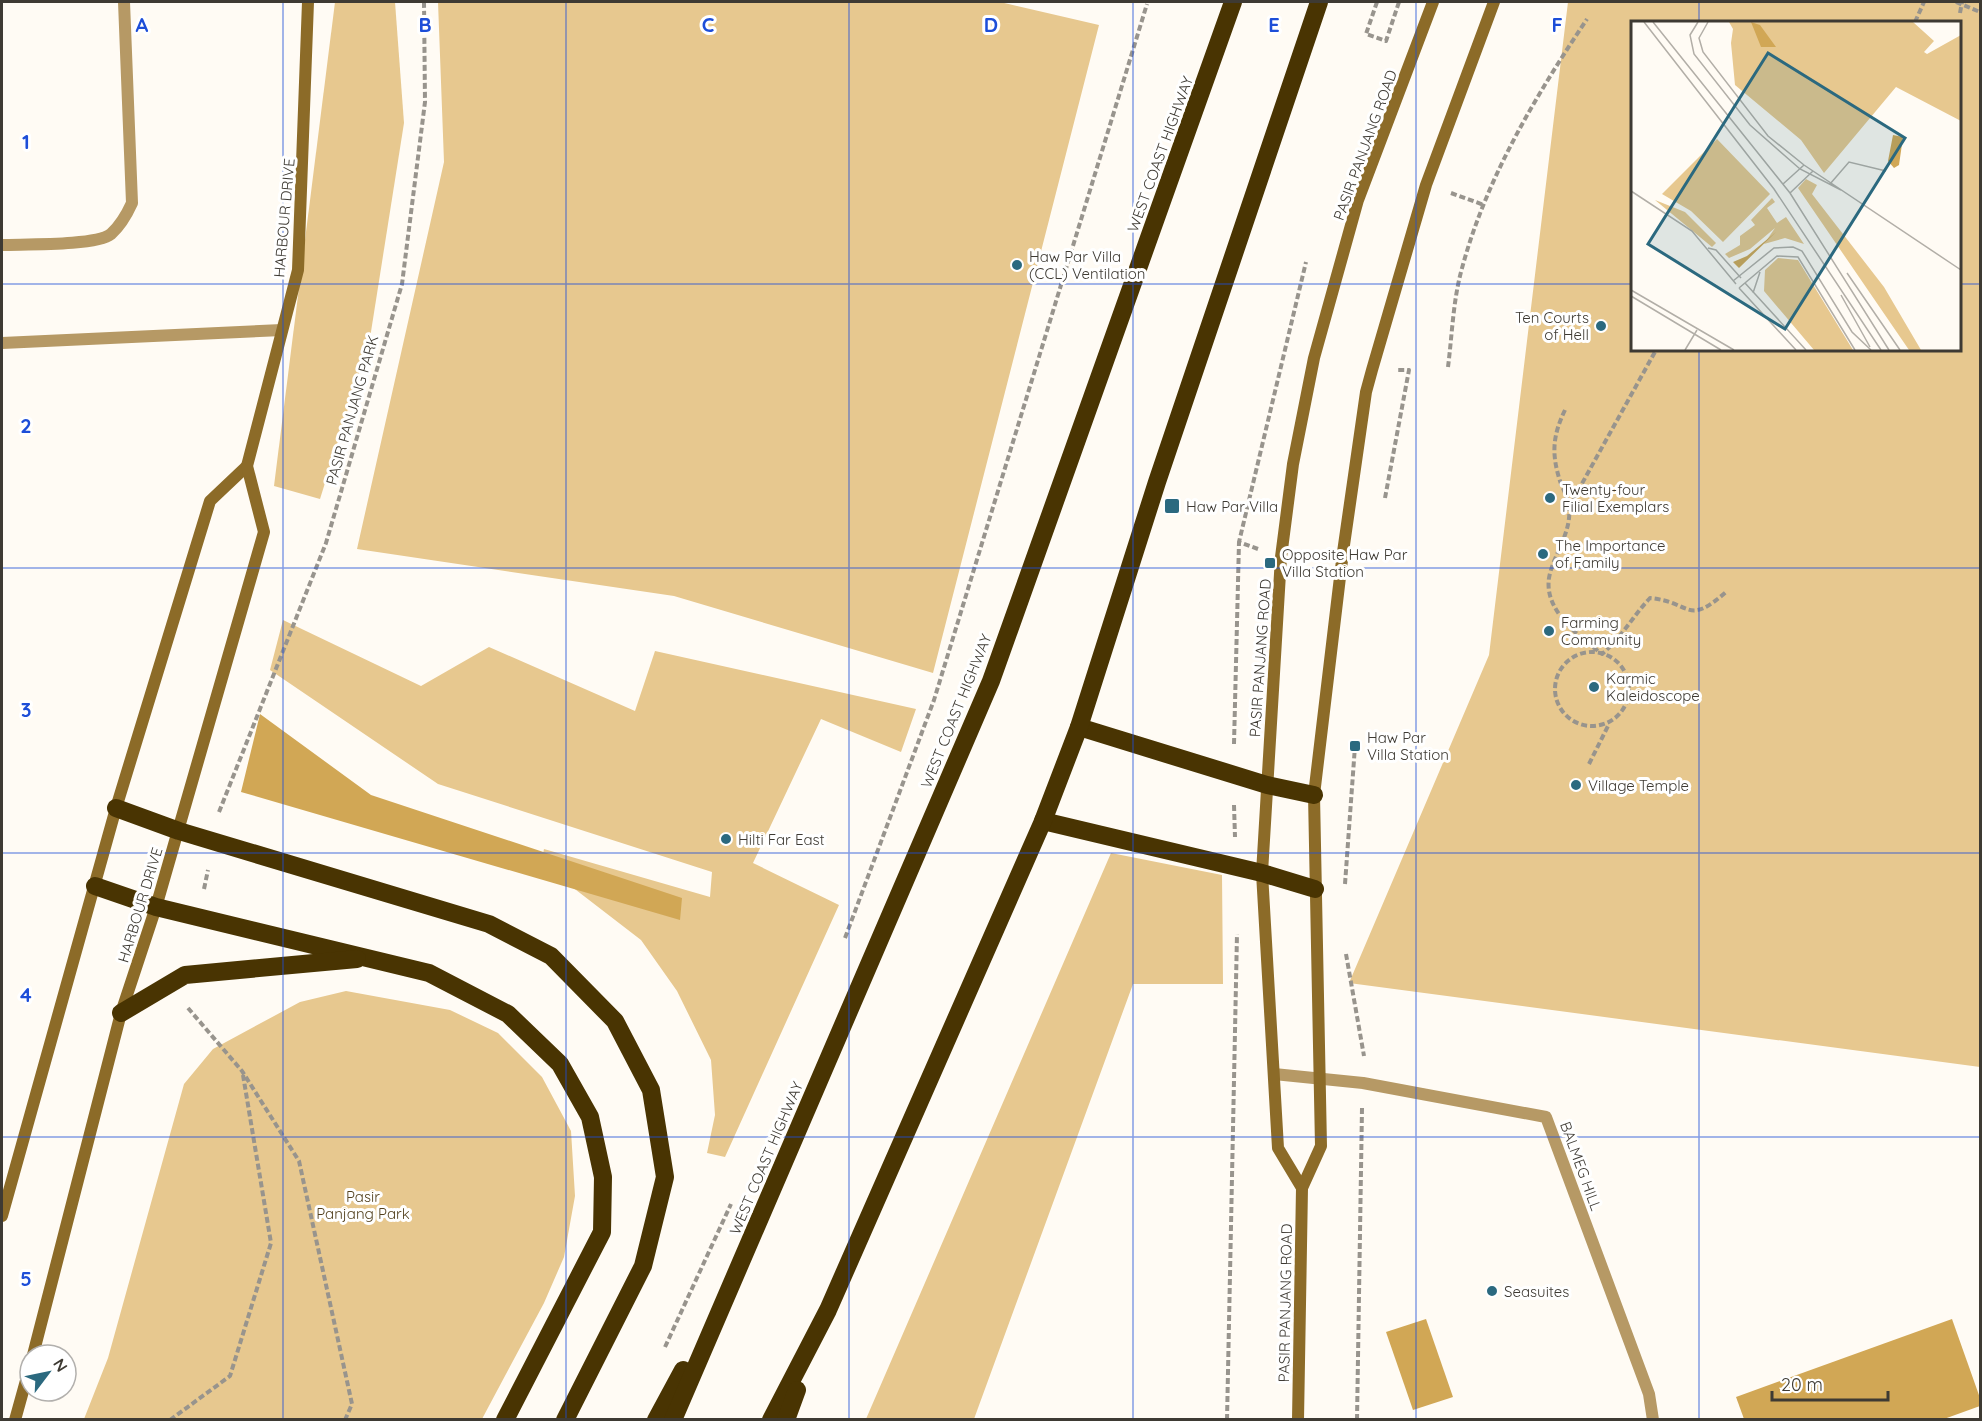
<svg xmlns="http://www.w3.org/2000/svg" width="1982" height="1421" viewBox="0 0 1982 1421" font-family="Quicksand,sans-serif">
<style>
.green{fill:#e7c88f;fill-rule:evenodd}
.water{fill:#d1a755}
.lines{fill:none;stroke-linecap:round;stroke-linejoin:round}
.path{stroke:#98948d;stroke-width:4;stroke-dasharray:6 3;stroke-linecap:butt}
.lane{stroke:#b69965;stroke-width:12}
.street{stroke:#b69965;stroke-width:12}
.secondary{stroke:#8c6b28;stroke-width:12}
.highway{stroke:#493402;stroke-width:18}
.grid{fill:none;stroke:#1d4ed8;stroke-width:1.5;stroke-opacity:0.55}
.poi-dot{fill:#2b697f;stroke:#fff;stroke-width:2}
.labels{text-anchor:middle;dominant-baseline:central;stroke-width:6;stroke-linejoin:round;paint-order:stroke}
.street-label{font-size:15px;fill:#3e3a33;stroke:#fff}
.poi-label{font-size:15px;fill:#3e3a33;stroke:#fff;text-anchor:start}
.park-label{font-size:15px;fill:#513f1c;stroke:#fff}
.inset-road{fill:none;stroke:#b2aea7;stroke-width:1.5}
.view{fill:#2b697f;fill-opacity:0.15;stroke:#2b697f;stroke-width:3}
.inset-edge{fill:none;stroke:#3e3a33;stroke-width:3}
.grid-label{font-size:20px;text-anchor:middle;font-weight:bold;fill:#1d4ed8;stroke:#fff;stroke-width:6;stroke-linejoin:round;paint-order:stroke}
</style>
<rect width="100%" height="100%" fill="#fffbf4"/>
<g class="green">
<path d="M335 2H395L404 123 370 338 320 499 274 486Z"/>
<path d="M438 2H1000L1099 25 933 673 674 596 357 549 444 162Z"/>
<path d="M1568 2H1980V1067L1349 983 1489 655ZM1960 22V350H1632V22Z"/>
<path d="M283 620 421 686 489 647 635 711 655 651 916 709 901 752 821 719 753 863 839 905 725 1157 707 1153 715 1115 711 1060 677 991 641 940 541 863 544 849 710 897 712 872 438 784 270 670Z"/>
<path d="M1111 853 1222 875 1223 984H1133L974 1419H866Z"/>
<path d="M346 991 450 1010 498 1033 542 1077 571 1131 575 1196 564 1257 544 1303 482 1419H84L108 1358 184 1084 213 1049 300 1002Z"/>
</g>
<g class="water">
<path d="M260 714 371 795 682 898 680 920 241 792Z"/>
<path d="M1426 1319 1453 1397 1413 1410 1386 1332Z"/>
<path d="M1952 1319 1980 1398V1406L1944 1419H1744L1736 1397Z"/>
</g>
<g class="lines">
<g class="path">
<path d="M1377 2 1366 34 1386 41 1399 2"/>
<path d="M1956 2 1980 12"/>
<path d="M1960 13 1962 2"/>
<path d="M1915 22 1924 2"/>
<path d="M1451 193 1484 205"/>
<path d="M1448 367C1452 336 1453 302 1461 272 1485 180 1535 97 1587 19"/>
<path d="M1565 410C1553 435 1551 453 1560 481 1563 489 1568 498 1569 507 1572 533 1553 555 1549 578 1544 611 1579 636 1602 654 1622 637 1633 616 1650 598 1692 602 1686 627 1726 592"/>
<path d="M1385 498 1409 370H1397"/>
<path d="M1569 507 1656 350"/>
<path d="M1258 549 1239 542 1306 262"/>
<circle cx="1592" cy="689" r="37"/>
<path d="M1234 744 1239 542"/>
<path d="M1589 764 1609 724"/>
<path d="M1234 805 1235 837"/>
<path d="M219 812 326 543 402 284 425 102 424 2"/>
<path d="M1345 884 1355 746"/>
<path d="M204 889 208 870"/>
<path d="M845 938 934 700 1147 4"/>
<path d="M1346 954 1364 1056"/>
<path d="M188 1008 242 1071 299 1161 352 1404 345 1420"/>
<path d="M665 1347 731 1204"/>
<path d="M170 1420 230 1376 271 1243 243 1075"/>
<path d="M1227 1420 1237 934"/>
<path d="M1357 1420 1362 1108"/>
</g>
<g class="lane">
<path d="M2 245C24 244 96 246 111 234 121 225 127 214 132 203L124 2"/>
<path d="M2 343 282 330"/>
</g>
<path class="street" d="M1274 1074 1363 1083 1546 1117 1649 1394 1653 1420"/>
<g class="secondary">
<path d="M1302 1188 1278 1148 1262 873 1281 557 1293 464 1314 358 1358 200 1433 2"/>
<path d="M2 1216 116 808 210 501 247 466"/>
<path d="M33 1355 121 1013 156 907 264 532 247 466 298 270 308 2"/>
<path d="M15 1420 30 1366"/>
<path d="M1298 1420 1302 1188 1321 1146 1314 795 1343 552 1366 392 1372 370 1426 185 1494 2"/>
</g>
<g class="highway">
<path d="M1079 727 1267 785 1314 795"/>
<path d="M116 808 179 831 489 924 551 956 615 1021 651 1090 665 1177 643 1266 565 1420"/>
<path d="M1043 821 1262 873 1315 889"/>
<path d="M95 886 156 907 429 973 508 1014 560 1064 590 1117 603 1177 602 1232 505 1420"/>
<path d="M121 1013 185 975 357 959"/>
<path d="M656 1420 683 1370"/>
<path d="M673 1420 991 681 1233 2"/>
<path d="M771 1420 828 1310 1043 821 1079 727 1157 482 1319 2"/>
<path d="M786 1420 797 1390"/>
</g>
</g>
<path class="grid" d="M283 2V1420M566 2V1420M849 2V1420M1133 2V1420M1416 2V1420M1699 2V22M2 284H1632M1960 284H1980M1699 350V1420M2 568H1980M2 853H1980M2 1137H1980"/>
<g class="poi-dot">
<circle cx="1017" cy="265" r="6"/>
<circle cx="1601" cy="326" r="6"/>
<circle cx="1550" cy="498" r="6"/>
<rect x="1164" y="498" width="16" height="16" rx="3"/>
<circle cx="1543" cy="554" r="6"/>
<rect x="1264" y="557" width="12" height="12" rx="3"/>
<circle cx="1549" cy="631" r="6"/>
<circle cx="1594" cy="687" r="6"/>
<rect x="1349" y="740" width="12" height="12" rx="3"/>
<circle cx="1576" cy="785" r="6"/>
<circle cx="726" cy="839" r="6"/>
<circle cx="1492" cy="1291" r="6"/>
</g>
<g class="labels">
<g class="street-label">
<text transform="translate(1365 145) rotate(-70)">PASIR PANJANG ROAD</text>
<text transform="translate(1160 154) rotate(-70)">WEST COAST HIGHWAY</text>
<text transform="translate(284 218) rotate(-85)">HARBOUR DRIVE</text>
<text transform="translate(352 410) rotate(-74)">PASIR PANJANG PARK</text>
<text transform="translate(1260 658) rotate(-86)">PASIR PANJANG ROAD</text>
<text transform="translate(956 711) rotate(-68)">WEST COAST HIGHWAY</text>
<text transform="translate(140 905) rotate(-73)">HARBOUR DRIVE</text>
<text transform="translate(766 1158) rotate(-67)">WEST COAST HIGHWAY</text>
<text transform="translate(1581 1166) rotate(70)">BALMEG HILL</text>
<text transform="translate(1285 1303) rotate(-89)">PASIR PANJANG ROAD</text>
</g>
<g class="poi-label">
<text x="1029" y="256">Haw Par Villa<tspan x="1029" dy="17">(CCL) Ventilation</tspan></text>
<text x="1589" y="317" text-anchor="end">Ten Courts<tspan x="1589" dy="17">of Hell</tspan></text>
<text x="1562" y="489">Twenty-four<tspan x="1562" dy="17">Filial Exemplars</tspan></text>
<text x="1186" y="506">Haw Par Villa</text>
<text x="1555" y="545">The Importance<tspan x="1555" dy="17">of Family</tspan></text>
<text x="1282" y="554">Opposite Haw Par<tspan x="1282" dy="17">Villa Station</tspan></text>
<text x="1561" y="622">Farming<tspan x="1561" dy="17">Community</tspan></text>
<text x="1606" y="678">Karmic<tspan x="1606" dy="17">Kaleidoscope</tspan></text>
<text x="1367" y="737">Haw Par<tspan x="1367" dy="17">Villa Station</tspan></text>
<text x="1588" y="785">Village Temple</text>
<text x="738" y="839">Hilti Far East</text>
<text x="1504" y="1291">Seasuites</text>
</g>
<g class="park-label">
<text x="363" y="1196">Pasir<tspan x="363" dy="17">Panjang Park</tspan></text>
</g>
</g>
<g transform="translate(1631 21)">
<rect width="330" height="330" fill="#fffbf4"/>
<path d="M98 1H282L303 20 293 31 296 33 330 14V100L265 66 193 152 170 119 104 64 100 22 102 8ZM86 118 139 173 92 221 60 190 31 173ZM175 158 186 164 181 173 253 266 290 329H278L167 167ZM141 177 144 181 136 187 146 202 155 196 173 223 154 217 133 223 144 207 119 228 98 237 94 233 109 224V215L124 204 120 199ZM24 179 54 191 85 222 81 226ZM147 237 167 239 222 329H183L133 270 134 249Z" fill="#e7c88f"/>
<path d="M120 1 129 4 145 26H130ZM262 114 272 116 268 144 263 147 257 140ZM145 211 108 247 102 241 116 235Z" fill="#d1a755"/>
<path class="inset-road" d="M13 1 143 168 250 329M22 1 159 172 258 329M67 1 59 14 63 33 119 104 169 148 210 169M77 1 68 17 72 31 137 115 173 144 330 249M152 163 173 144M199 163 218 141 255 150M0 170 61 210 105 263M159 172 182 150M77 227 85 229 110 257M216 252 269 329M102 260 143 227 162 226 171 230 221 311 240 329M114 262 175 329M108 267 165 329M108 267 146 235 167 236 224 329M0 269 103 329M122 272 129 251M210 274 239 326M0 275 90 329M54 329 66 309"/>
<path class="view" d="M137 32 274 117 154 308 17 223Z"/>
<rect width="330" height="330" class="inset-edge"/>
</g>
<g class="grid-label">
<text x="142" y="32">A</text>
<text x="425" y="32">B</text>
<text x="708" y="32">C</text>
<text x="991" y="32">D</text>
<text x="1274" y="32">E</text>
<text x="1557" y="32">F</text>
<text x="26" y="149">1</text>
<text x="26" y="433">2</text>
<text x="26" y="717">3</text>
<text x="26" y="1002">4</text>
<text x="26" y="1286">5</text>
</g>
<rect width="1982" height="1421" fill="none" stroke="#3e3a33" stroke-width="6"/>
<g transform="translate(48 1373) rotate(58)"><circle r="28" fill="#ffffff" stroke="#b2b0ad" stroke-width="1.5"/>
<path d="M0-4.5L10 22L0 15L-10 22Z" fill="#2b697f"/>
<text y="-9" font-size="16" font-weight="bold" text-anchor="middle" fill="#3e3a33">N</text>
</g>
<path d="M1772 1391v9h116v-9" fill="none" stroke="#3e3a33" stroke-width="3"/>
<text x="1781" y="1391" font-size="18" fill="#3e3a33" stroke="#ffffff" stroke-width="4.5" paint-order="stroke">20 m</text>
</svg>
